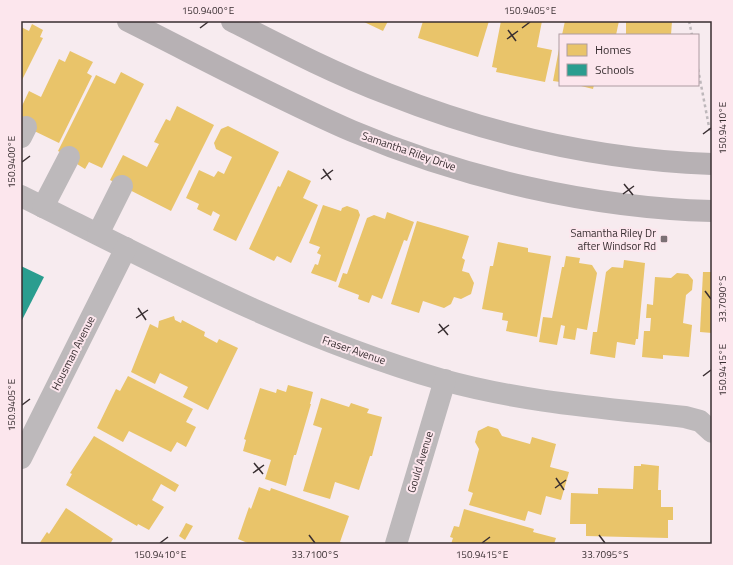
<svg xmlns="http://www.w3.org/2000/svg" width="733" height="565" viewBox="0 0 733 565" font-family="'Titillium Web',sans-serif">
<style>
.homes{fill:#e9c46a}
.schools{fill:#2a9d8f}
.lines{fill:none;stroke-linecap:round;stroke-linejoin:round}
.path{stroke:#beb8bb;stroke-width:2.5;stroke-dasharray:3 3;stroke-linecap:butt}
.minor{stroke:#bdb9bb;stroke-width:22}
.major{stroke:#b7b1b4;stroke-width:22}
.ticks{fill:none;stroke:#382e31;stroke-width:1.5}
.poi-dot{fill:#7b7074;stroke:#fce6ed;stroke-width:1.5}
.labels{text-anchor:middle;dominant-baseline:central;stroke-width:4;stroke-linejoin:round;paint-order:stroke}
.street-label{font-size:11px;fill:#382e31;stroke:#fce6ed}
.poi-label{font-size:11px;fill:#382e31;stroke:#fce6ed;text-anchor:end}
.neatline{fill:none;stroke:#382e31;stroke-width:1.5}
.ticks-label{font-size:10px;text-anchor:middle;fill:#382e31}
</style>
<rect width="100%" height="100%" fill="#f7ebef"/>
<g class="homes">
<path d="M362 21H388L383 31Z"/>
<path d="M423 21H489L478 57 418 38Z"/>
<path d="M501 21H542L537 47 552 50 545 82 496 72 497 68 492 67Z"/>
<path d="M565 21H619L616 35H562Z"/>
<path d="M626 21H672L671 35H626Z"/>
<path d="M32 24 43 30 40 37 43 38 21 82V27L29 31Z"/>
<path d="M559 49H560V82L553 81Z"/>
<path d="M70 51 93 62 87 73 92 76 59 143 26 127 29 121 21 117V108L29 91 41 97 59 59 65 62Z"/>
<path d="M121 72 144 84 102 168 89 162 85 169 77 164 78 161 58 151 96 75 115 84Z"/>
<path d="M577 85H594L593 89Z"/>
<path d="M177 106 214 125 171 211 110 180 123 155 147 167 159 144 154 142 166 119 170 121Z"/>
<path d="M228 126 279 152 236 241 213 230 220 215 213 211 211 216 197 209 199 204 186 198 199 170 214 177 218 171 224 174 232 157 216 149 214 143 221 129Z"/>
<path d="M288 170 311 181 303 198 318 205 291 263 277 256 274 261 249 249 278 186 280 187Z"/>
<path d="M323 205 341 211 342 208 347 206 358 210 360 215 336 282 311 273 315 264 318 265 321 255 317 253 320 247 309 243Z"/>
<path d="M387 212 414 222 407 241 404 240 382 299 372 295 369 303 358 299 359 295 338 287 343 273 347 274 367 218 374 215 385 219Z"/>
<path d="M417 221 469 236 462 258 465 260 462 271 469 273 474 283 471 294 461 299 454 297 451 304 444 308 423 301 419 313 391 304Z"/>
<path d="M498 242 528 248V252L551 256 537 337 506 331 508 321 502 320 503 313 482 309 490 266H493Z"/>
<path d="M566 256 580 258 579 263 592 265 597 273 587 330 577 328 575 340 563 338 565 326 561 325 557 345 539 342 543 317 552 318 562 267H564Z"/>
<path d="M624 260 645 263 638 339H636L635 345 617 342 615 358 590 354 593 332H597L606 272 612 267 623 268Z"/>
<path d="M703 272H712V333L700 332Z"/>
<path d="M677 273 688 274 693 280 692 290 686 295 683 323 692 325 689 357 663 355V359L642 357 644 331H650L651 318H646L647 304 653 305 655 277 671 278Z"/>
<path d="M174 316 175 320 181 323 182 320 205 332 204 336 217 343 219 339 238 348 208 410 183 397 188 387 160 373 155 384 131 372 150 324 158 328 159 321Z"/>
<path d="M128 376 193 409 186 422 196 427 186 447 177 442 171 452 129 431 123 442 97 428 116 389 120 391Z"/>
<path d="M288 385 313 392 310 404H311L296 455H294L286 486 265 479 271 460 243 451 246 440 244 439 260 388 276 393 277 389 286 392Z"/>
<path d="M321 398 349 407 351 403 369 409 367 413 382 417 372 456H370L359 490 335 482 330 499 303 491 322 428 313 425Z"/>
<path d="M488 426 498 429 502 436 530 444 532 437 556 444 550 467 569 472 561 500 546 496 541 515 528 511 525 521 469 505 473 493 468 491 479 449 475 442 478 431Z"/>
<path d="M94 436 179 485 175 492 161 484 152 500 164 507 149 530 138 524 137 526 66 485 72 474 70 473Z"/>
<path d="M641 464 659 466 658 490H661V507H673V520H668V538L586 536V524H570L571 493 598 494V488L633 489 634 466H641Z"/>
<path d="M259 487 270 491 271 488 349 516 340 542 346 544H250L238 539 249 507 251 509Z"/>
<path d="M66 508 113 539 110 544H39L47 532 49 534Z"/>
<path d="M464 509 534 529 533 532 556 538 554 544H451L453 538 450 537 454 526 459 527Z"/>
<path d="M186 523 193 526 185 540 179 536Z"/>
</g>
<path class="schools" d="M21 266 44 277 21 322Z"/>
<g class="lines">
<g class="path">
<path d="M689 21 692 35"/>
<path d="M698 69 710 132"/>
</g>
<g class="minor">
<path d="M21 137 26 127"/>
<path d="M21 196C160 265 293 337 443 380 522 402 605 408 685 417L700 421 712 432"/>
<path d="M43 207 69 157"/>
<path d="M98 234 122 186"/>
<path d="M21 458 126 248"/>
<path d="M396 544 445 380"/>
</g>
<g class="major">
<path d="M128 21C202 58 276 98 352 131 463 178 591 208 712 211"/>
<path d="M232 21C283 47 335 74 388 94 491 135 601 160 712 164"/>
</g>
</g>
<path class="ticks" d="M200 28 208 22M522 28 530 22M508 30 516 41M507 39 518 31M703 134 711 128M22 162 30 156M323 169 331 180M321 179 333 170M624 184 633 195M623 194 634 186M705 291 711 299M138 308 146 320M136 318 148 310M439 324 448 335M438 333 449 325M703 376 711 370M22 405 30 399M254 463 263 474M253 473 264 465M556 478 564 490M555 488 566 480M309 535 315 543M599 535 605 543M160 543 168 537M482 543 490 537"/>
<rect class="poi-dot" x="660" y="235" width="8" height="8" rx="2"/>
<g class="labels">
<g class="street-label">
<text transform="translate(409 151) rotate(19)">Samantha Riley Drive</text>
<text transform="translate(354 350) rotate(19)">Fraser Avenue</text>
<text transform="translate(73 353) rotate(-63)">Housman Avenue</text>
<text transform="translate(420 462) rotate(-73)">Gould Avenue</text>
</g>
<g class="poi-label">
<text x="656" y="233">Samantha Riley Dr<tspan x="656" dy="13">after Windsor Rd</tspan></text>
</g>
</g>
<rect width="733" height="565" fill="none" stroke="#fce6ed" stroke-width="44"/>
<rect x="559" y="34" width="140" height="52" fill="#fce6ed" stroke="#ae9ca2"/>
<rect x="567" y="44" width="20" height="12" fill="#e9c46a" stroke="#ae9ca2"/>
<text x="595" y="54" font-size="12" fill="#382e31">Homes</text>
<rect x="567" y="64" width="20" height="12" fill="#2a9d8f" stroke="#ae9ca2"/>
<text x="595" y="74" font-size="12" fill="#382e31">Schools</text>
<rect x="22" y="22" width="689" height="521" class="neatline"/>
<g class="ticks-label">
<text x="208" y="14">150.9400°E</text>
<text x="530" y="14">150.9405°E</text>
<text transform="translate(722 128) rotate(-90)" y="4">150.9410°E</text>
<text transform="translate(11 162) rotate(-90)" y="4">150.9400°E</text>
<text transform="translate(722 299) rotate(-90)" y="4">33.7090°S</text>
<text transform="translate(722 370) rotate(-90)" y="4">150.9415°E</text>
<text transform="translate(11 405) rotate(-90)" y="4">150.9405°E</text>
<text x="160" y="558">150.9410°E</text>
<text x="315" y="558">33.7100°S</text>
<text x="482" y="558">150.9415°E</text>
<text x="605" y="558">33.7095°S</text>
</g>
</svg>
